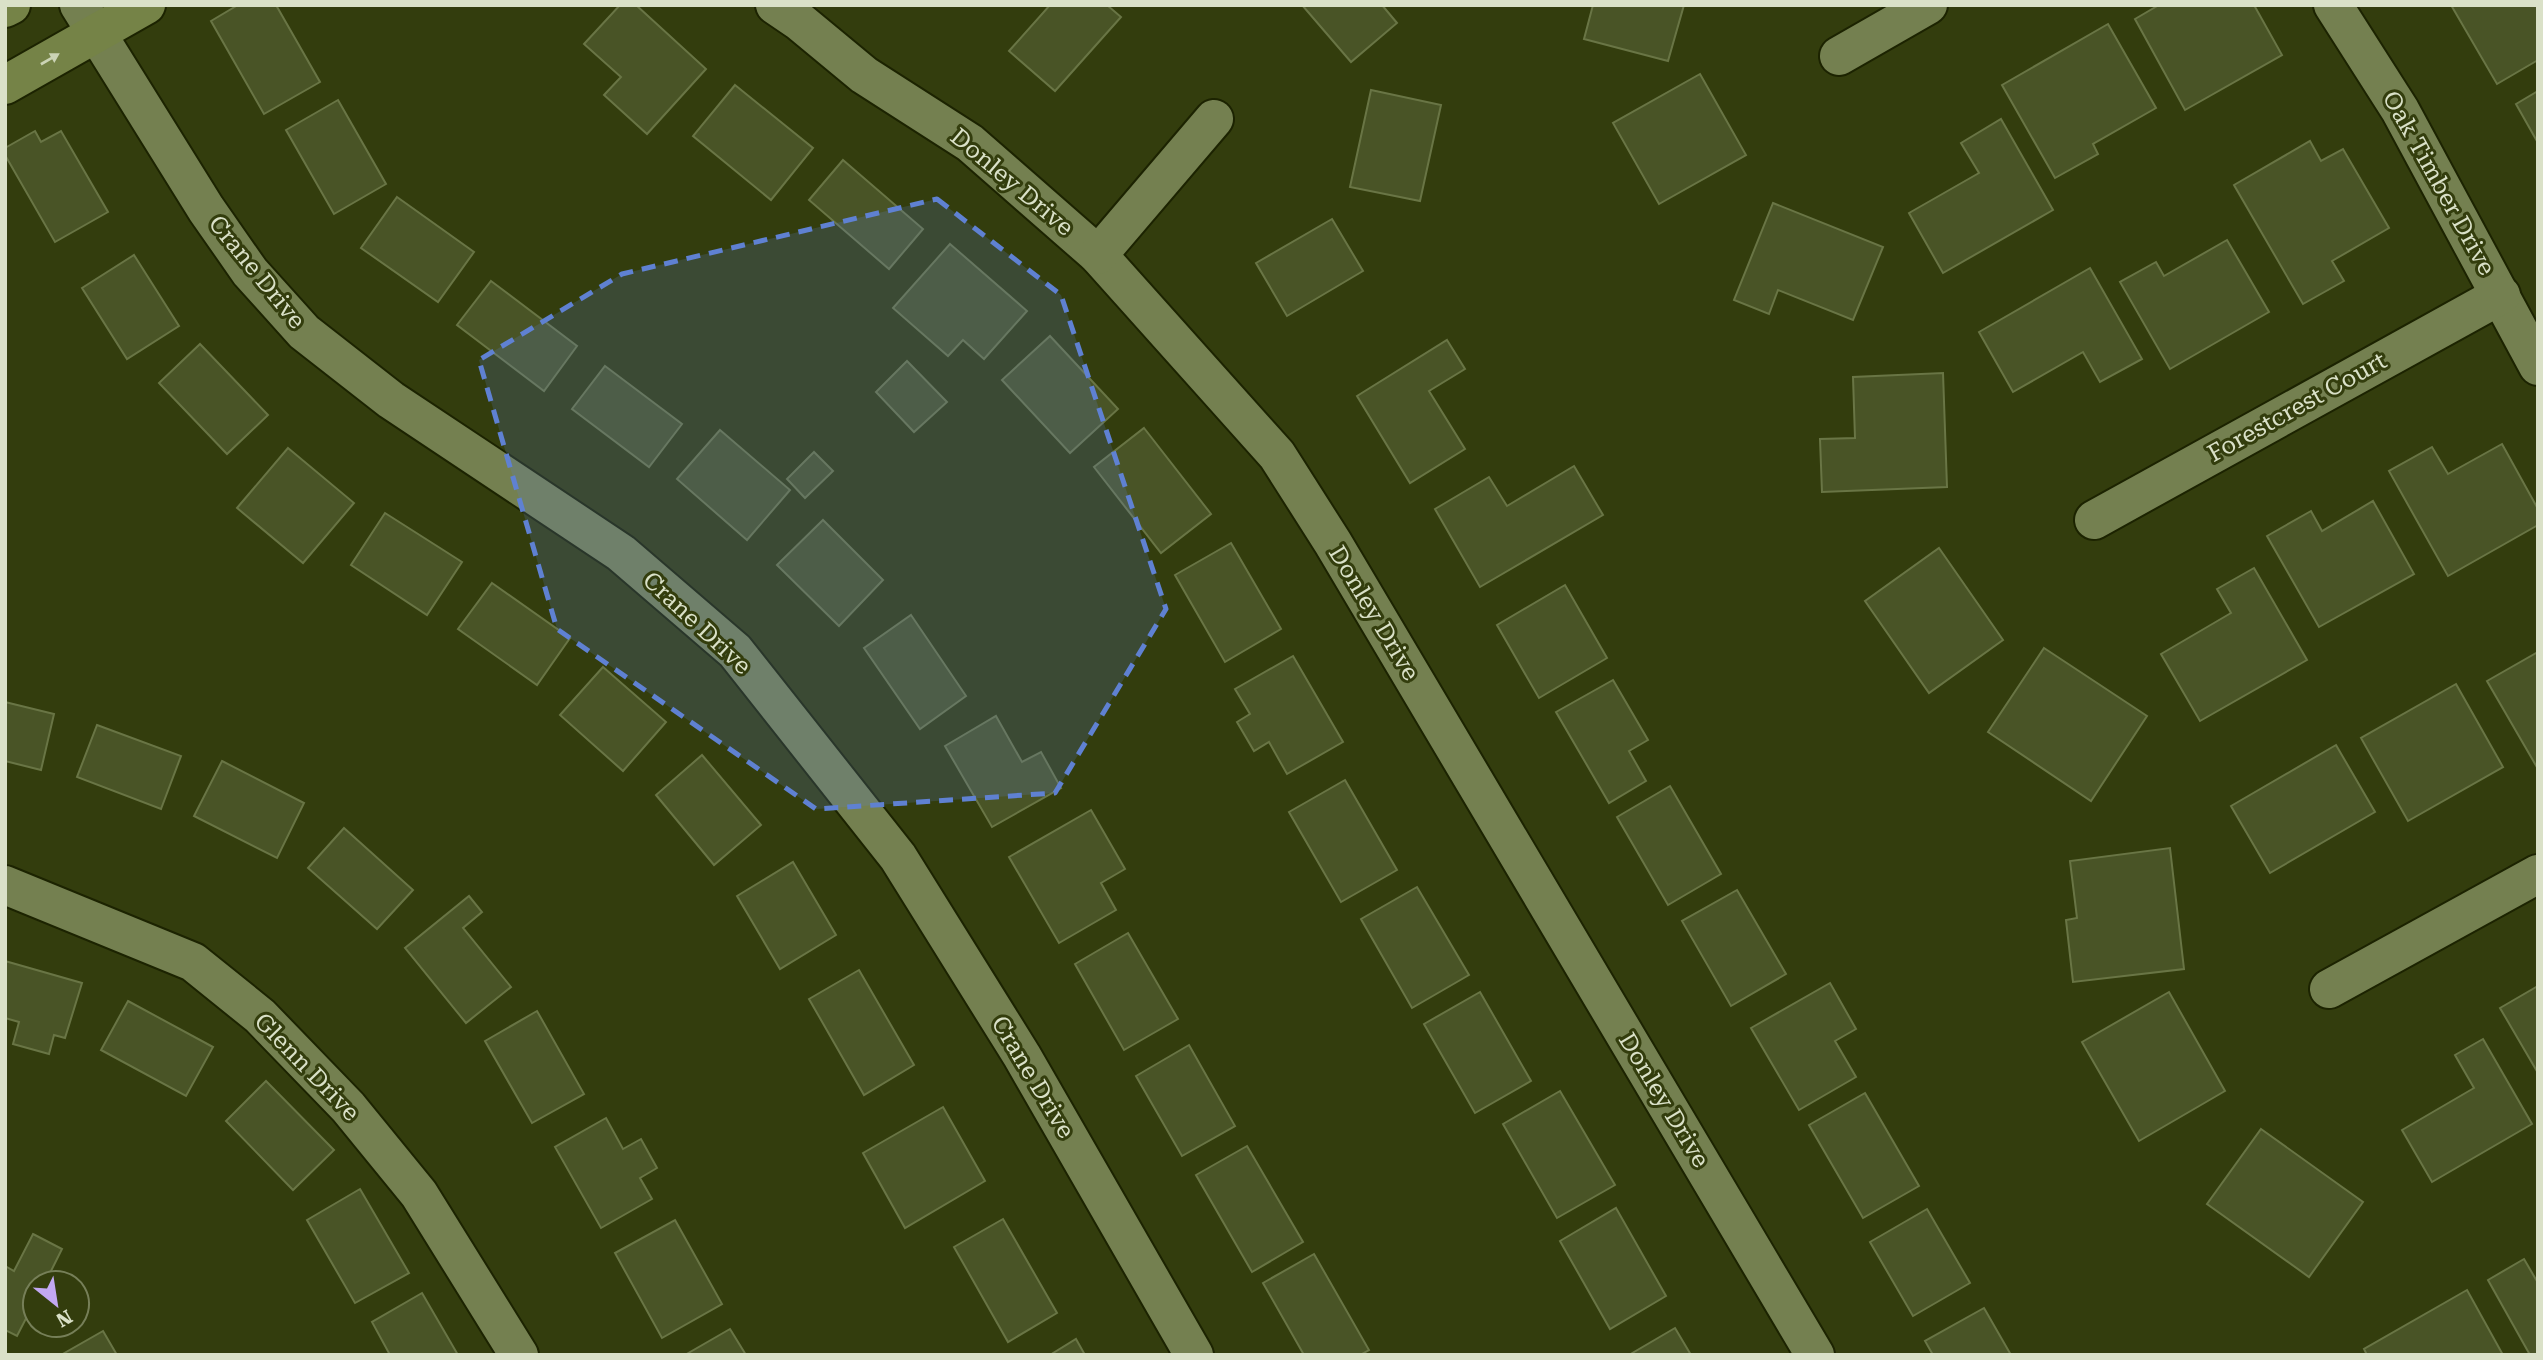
<svg xmlns="http://www.w3.org/2000/svg" width="2543" height="1360" viewBox="0 0 2543 1360" font-family="'Roboto Serif',serif">
<style>
.building{fill:#495426;stroke:#697545;stroke-width:2}
.lines{fill:none;stroke-linecap:round;stroke-linejoin:round}
.street-casing{stroke:#1c2301;stroke-width:42}
.secondary-casing{stroke:#1c2301;stroke-width:42}
.street{stroke:#748050;stroke-width:38}
.secondary{stroke:#758347;stroke-width:38}
.oneway{fill:#cbd3b5}
.marked{fill:#5f81d2;fill-opacity:0.2;stroke:#5f81d2;stroke-width:5;stroke-dasharray:14 9;stroke-linejoin:round}
.labels{text-anchor:middle;dominant-baseline:central;stroke-width:6;stroke-linejoin:round;paint-order:stroke}
.street-label{font-size:24px;fill:#dae1c8;stroke:#333d0d}
</style>
<rect width="100%" height="100%" fill="#333d0d"/>
<g class="building">
<path d="M238 5H276L320 82 264 114 211 21Z"/>
<path d="M620 5H636L706 69 647 134 604 95 621 77 584 44Z"/>
<path d="M1050 5H1107L1121 17 1055 91 1009 51Z"/>
<path d="M1302 5H1382L1397 23 1351 62Z"/>
<path d="M1593 5H1684L1668 61 1584 39Z"/>
<path d="M2159 5H2254L2282 55 2185 110 2135 19Z"/>
<path d="M2451 5H2538V60L2497 84Z"/>
<path d="M2108 24 2156 108 2093 144 2098 154 2055 178 2002 85Z"/>
<path d="M1700 74 1746 155 1659 204 1613 123Z"/>
<path d="M735 85 813 148 771 200 693 136Z"/>
<path d="M1371 90 1441 105 1420 201 1350 187Z"/>
<path d="M2538 91V143L2516 104Z"/>
<path d="M338 100 386 184 334 214 286 130Z"/>
<path d="M2001 119 2053 210 1943 273 1909 213 1979 173 1961 143Z"/>
<path d="M35 131 41 142 61 131 108 212 55 242 5 155V148Z"/>
<path d="M2310 141 2321 161 2343 149 2389 228 2332 261 2344 281 2303 304 2234 185Z"/>
<path d="M843 160 923 229 889 269 809 200Z"/>
<path d="M397 197 474 252 438 302 361 248Z"/>
<path d="M1773 203 1883 247 1853 320 1778 290 1769 314 1734 300Z"/>
<path d="M1332 219 1363 271 1287 316 1256 263Z"/>
<path d="M2227 240 2269 312 2170 369 2120 282 2156 262 2164 276Z"/>
<path d="M950 244 1027 311 984 359 963 340 948 356 893 308Z"/>
<path d="M134 255 179 326 127 359 82 288Z"/>
<path d="M2090 268 2142 359 2100 382 2083 352 2013 392 1979 332Z"/>
<path d="M491 281 577 346 544 391 457 325Z"/>
<path d="M1050 336 1118 409 1070 453 1002 380Z"/>
<path d="M1447 340 1465 369 1429 391 1465 449 1410 483 1357 396Z"/>
<path d="M200 344 268 415 227 454 159 383Z"/>
<path d="M907 361 947 402 914 432 876 392Z"/>
<path d="M605 366 682 424 649 467 572 409Z"/>
<path d="M1943 373 1947 487 1822 492 1820 439 1855 438 1853 377Z"/>
<path d="M1144 428 1211 514 1161 553 1094 467Z"/>
<path d="M720 430 790 490 747 540 677 479Z"/>
<path d="M2502 444 2538 509V525L2448 576 2389 471 2432 447 2448 474Z"/>
<path d="M288 448 354 503 303 563 237 508Z"/>
<path d="M814 452 833 471 805 498 787 479Z"/>
<path d="M1574 466 1603 515 1480 587 1435 509 1489 477 1507 506Z"/>
<path d="M2373 501 2414 574 2319 627 2267 536 2311 511 2322 531Z"/>
<path d="M385 513 462 562 427 615 351 565Z"/>
<path d="M823 520 883 580 839 626 777 565Z"/>
<path d="M1231 543 1281 629 1225 662 1175 575Z"/>
<path d="M1939 548 2003 640 1929 693 1865 601Z"/>
<path d="M2254 568 2307 660 2200 721 2161 654 2231 613 2217 589Z"/>
<path d="M492 583 570 638 537 685 458 629Z"/>
<path d="M1565 585 1607 658 1539 698 1497 625Z"/>
<path d="M911 615 966 696 920 729 864 648Z"/>
<path d="M2044 648 2147 716 2091 801 1988 732Z"/>
<path d="M2538 652V769L2487 681Z"/>
<path d="M1293 656 1343 742 1287 774 1269 742 1254 751 1237 722 1250 714 1235 689Z"/>
<path d="M603 667 666 722 623 771 560 715Z"/>
<path d="M1613 680 1648 740 1629 751 1646 781 1609 803 1556 712Z"/>
<path d="M2456 684 2503 767 2408 821 2361 738Z"/>
<path d="M5 702 54 714 41 770 5 761Z"/>
<path d="M996 716 1022 762 1041 752 1061 788 992 827 945 746Z"/>
<path d="M97 725 181 756 161 809 77 777Z"/>
<path d="M2336 745 2375 812 2270 873 2231 806Z"/>
<path d="M702 755 761 825 714 865 656 795Z"/>
<path d="M222 761 304 803 277 858 194 816Z"/>
<path d="M1345 780 1397 870 1341 902 1289 812Z"/>
<path d="M1670 786 1721 874 1668 905 1617 817Z"/>
<path d="M1091 810 1125 869 1101 883 1116 910 1059 943 1009 857Z"/>
<path d="M344 828 413 890 377 929 308 868Z"/>
<path d="M2170 848 2184 969 2073 982 2066 920 2077 918 2070 861Z"/>
<path d="M793 862 836 935 780 969 737 896Z"/>
<path d="M1417 887 1469 975 1412 1008 1361 919Z"/>
<path d="M1737 890 1786 974 1731 1006 1682 921Z"/>
<path d="M469 896 482 912 463 928 511 987 466 1023 405 948Z"/>
<path d="M1128 933 1178 1019 1124 1050 1075 964Z"/>
<path d="M5 961 82 983 65 1038 54 1035 49 1054 13 1044 19 1022 5 1018Z"/>
<path d="M859 970 914 1065 864 1095 809 999Z"/>
<path d="M1830 983 1856 1029 1835 1041 1856 1077 1799 1110 1751 1028Z"/>
<path d="M2538 986V1073L2500 1008Z"/>
<path d="M1480 992 1531 1081 1475 1113 1424 1024Z"/>
<path d="M2169 992 2225 1091 2139 1141 2082 1042Z"/>
<path d="M128 1001 213 1047 186 1096 101 1050Z"/>
<path d="M537 1011 584 1094 532 1123 485 1041Z"/>
<path d="M2483 1039 2532 1124 2432 1182 2402 1130 2474 1088 2455 1055Z"/>
<path d="M1189 1045 1235 1126 1182 1156 1136 1076Z"/>
<path d="M266 1081 334 1150 293 1190 226 1121Z"/>
<path d="M1560 1091 1615 1185 1557 1218 1503 1124Z"/>
<path d="M1865 1093 1919 1186 1863 1218 1809 1125Z"/>
<path d="M943 1107 985 1181 905 1228 863 1153Z"/>
<path d="M606 1118 623 1149 641 1139 657 1168 640 1178 652 1199 601 1228 555 1147Z"/>
<path d="M2261 1129 2363 1202 2309 1277 2207 1204Z"/>
<path d="M1247 1146 1303 1242 1252 1272 1196 1175Z"/>
<path d="M360 1189 409 1273 355 1303 307 1220Z"/>
<path d="M1616 1208 1666 1296 1610 1329 1560 1241Z"/>
<path d="M1927 1209 1970 1283 1913 1316 1870 1242Z"/>
<path d="M1003 1219 1057 1313 1008 1342 954 1247Z"/>
<path d="M675 1220 722 1304 662 1338 615 1253Z"/>
<path d="M33 1234 62 1249 45 1283H35V1301L17 1336 5 1330V1266L14 1271Z"/>
<path d="M1314 1254 1369 1350 1360 1355H1304L1263 1283Z"/>
<path d="M2524 1259 2538 1283V1355H2530L2488 1280Z"/>
<path d="M2467 1290 2503 1355H2367L2364 1349Z"/>
<path d="M422 1293 458 1355H390L372 1322Z"/>
<path d="M1984 1308 2011 1355H1933L1925 1341Z"/>
<path d="M1675 1328 1691 1355H1629Z"/>
<path d="M730 1329 746 1355H685Z"/>
<path d="M103 1331 117 1355H61Z"/>
<path d="M1076 1339 1085 1355H1050Z"/>
</g>
<g class="lines">
<defs>
<g id="street">
<path d="M79 5 206 209 250 272 304 332 391 400 621 553 735 651 898 857 1022 1056 1194 1355"/>
<path d="M775 5 800 22 864 75 970 143 1098 255 1277 455 1333 543 1815 1355"/>
<path d="M2333 5 2400 110 2538 366"/>
<path d="M1839 56 1928 5"/>
<path d="M1098 255 1214 119"/>
<path d="M2094 520 2501 295"/>
<path d="M5 885 193 962 260 1016 348 1107 419 1194 519 1355"/>
<path d="M2329 989 2538 874"/>
</g>
<g id="secondary">
<path d="M5 8 11 5"/>
<path d="M5 85 146 5"/>
</g>
</defs>
<use href="#street" class="street-casing"/>
<use href="#secondary" class="secondary-casing"/>
<use href="#street" class="street"/>
<use href="#secondary" class="secondary"/>
</g>
<defs><path id="oneway-solid" d="M-6-.8H1V-3.2L6.5 0L1 3.2V.8H-6Z" transform="scale(1.75)"/></defs>
<use class="oneway" href="#oneway-solid" transform="translate(50 59) rotate(-30)"/>
<path class="marked" d="M937 199 1061 295 1166 609 1055 793 816 809 557 629 479 360 622 274Z"/>
<g class="labels">
<g class="street-label">
<text transform="translate(1012 182) rotate(40)">Donley Drive</text>
<text transform="translate(2439 183) rotate(61)">Oak Timber Drive</text>
<text transform="translate(257 272) rotate(51)">Crane Drive</text>
<text transform="translate(2297 407) rotate(-29)">Forestcrest Court</text>
<text transform="translate(1374 613) rotate(59)">Donley Drive</text>
<text transform="translate(697 623) rotate(43)">Crane Drive</text>
<text transform="translate(307 1067) rotate(46)">Glenn Drive</text>
<text transform="translate(1033 1077) rotate(59)">Crane Drive</text>
<text transform="translate(1664 1100) rotate(59)">Donley Drive</text>
</g>
</g>
<rect width="2543" height="1360" fill="none" stroke="#dae1c8" stroke-width="14"/>
<g transform="translate(56 1304) rotate(150)"><circle r="33" fill="#333d0d" stroke="#767f58" stroke-width="2"/>
<path d="M0-5L12 26L0 18L-12 26Z" fill="#c2a8f2"/>
<text y="-10" font-size="19" font-weight="bold" text-anchor="middle" fill="#dae1c8">N</text>
</g>
</svg>
